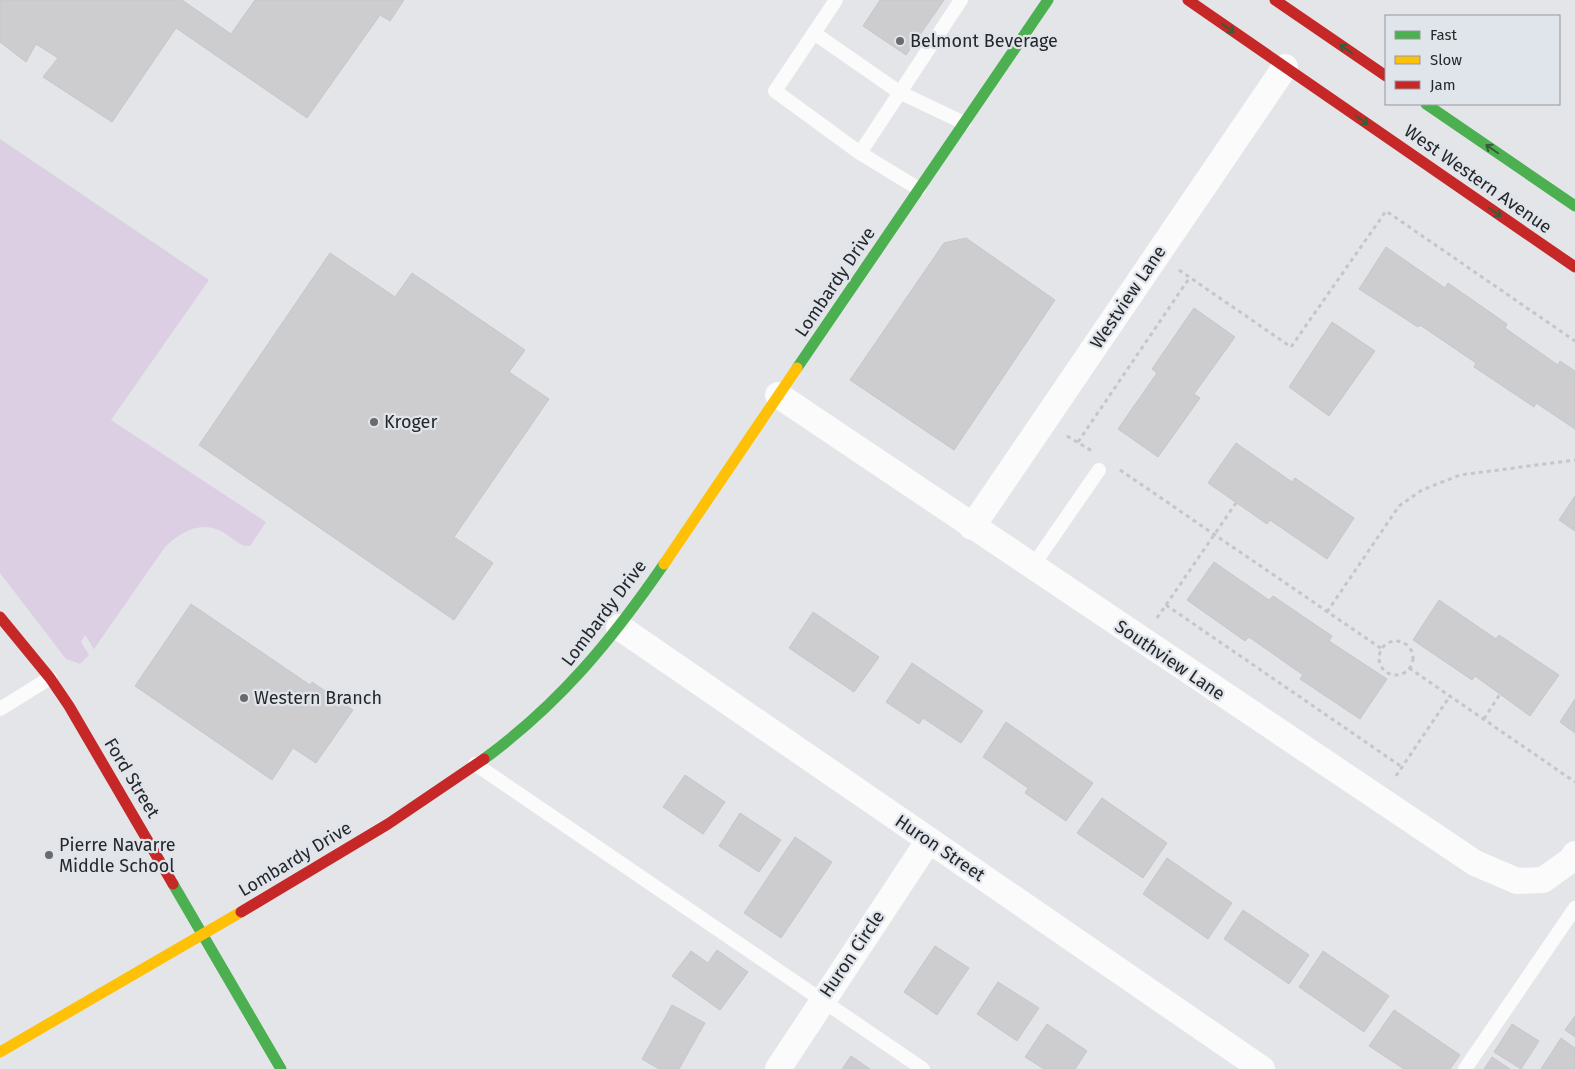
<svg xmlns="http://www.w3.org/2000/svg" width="1575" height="1069" viewBox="0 0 1575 1069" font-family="'Fira Sans',sans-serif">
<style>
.green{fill:#dccfe3}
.building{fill:#cdcdd0;stroke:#c6c7ca}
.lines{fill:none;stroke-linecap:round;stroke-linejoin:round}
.path{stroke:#c6c6c7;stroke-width:3;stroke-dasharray:4 4;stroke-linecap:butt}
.lane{stroke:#fbfbfc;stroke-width:14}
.street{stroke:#fbfbfc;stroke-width:26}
.fast{stroke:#4caf50;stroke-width:11}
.slow{stroke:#ffc107;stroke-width:11}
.jam{stroke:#c62828;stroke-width:11}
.oneway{stroke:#355d39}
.poi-dot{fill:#686a6c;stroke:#e0e4eb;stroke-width:2}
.labels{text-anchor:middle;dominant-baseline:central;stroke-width:4.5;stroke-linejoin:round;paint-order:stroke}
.poi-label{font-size:18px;fill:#252729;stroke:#e0e4eb;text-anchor:start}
.street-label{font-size:18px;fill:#252729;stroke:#e0e4eb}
</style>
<rect width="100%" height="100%" fill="#e3e5e8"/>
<path class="green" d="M0 139 209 280 111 420 266 522 250 546C239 547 232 537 223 532 200 520 181 532 165 547L94 649 85 635 81 642 89 655 80 664 66 659 0 573Z"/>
<g class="building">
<path d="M0 0H182L231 34 255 0H404L390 21 380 15 307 118 176 28 112 122 43 77 58 58 36 44 26 62 0 42Z"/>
<path d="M880 0H944L906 55 863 26Z"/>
<path d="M966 238 1055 300 954 450 850 380 944 243Z"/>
<path d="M1386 247 1445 288 1448 283 1507 324 1505 328 1558 365 1560 361 1575 371V429L1536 403 1534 407 1474 367 1476 363 1420 325 1418 327 1359 289Z"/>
<path d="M330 253 395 297 412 273 525 350 509 372 549 399 454 537 493 563 454 620 199 445Z"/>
<path d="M1194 308 1235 337 1194 394 1200 398 1158 457 1118 429 1157 373 1152 369Z"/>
<path d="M1332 322 1375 351 1329 416 1289 387Z"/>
<path d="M1236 443 1292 482 1295 478 1354 518 1327 559 1270 520 1267 524 1208 483Z"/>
<path d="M1575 496V531L1559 520Z"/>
<path d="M1214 562 1269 600 1273 596 1332 636 1329 641 1387 679 1360 719 1300 679 1303 675 1249 637 1245 641 1187 600Z"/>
<path d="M1439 600 1496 639 1499 635 1559 675 1530 716 1475 676 1472 680 1413 640Z"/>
<path d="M191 604 310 685 312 682 353 710 316 763 293 748 272 780 135 686Z"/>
<path d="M813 612 879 657 854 692 789 648Z"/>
<path d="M912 663 983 711 961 743 923 718 919 724 886 702Z"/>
<path d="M1575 699V733L1560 722Z"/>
<path d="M1006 722 1093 783 1066 821 1025 793 1028 788 983 757Z"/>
<path d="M685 775 725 802 703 834 663 807Z"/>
<path d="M1102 798 1167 843 1143 878 1077 833Z"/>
<path d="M740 813 781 840 759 872 719 846Z"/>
<path d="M795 837 832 862 781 938 744 913Z"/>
<path d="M1167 858 1232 903 1208 939 1143 894Z"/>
<path d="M1243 910 1309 955 1289 984 1224 939Z"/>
<path d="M935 946 969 968 937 1015 904 992Z"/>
<path d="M717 950 748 972 720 1010 672 976 691 951 708 963Z"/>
<path d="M1323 951 1389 996 1364 1032 1299 987Z"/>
<path d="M998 982 1039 1008 1017 1041 977 1014Z"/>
<path d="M672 1005 705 1023 679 1069H659L642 1059Z"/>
<path d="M1394 1010 1460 1055 1450 1069H1404L1369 1046Z"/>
<path d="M1575 1016V1037L1565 1030Z"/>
<path d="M1047 1024 1087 1051 1075 1069H1044L1025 1057Z"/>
<path d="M1512 1024 1539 1041 1521 1069 1494 1052Z"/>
<path d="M1561 1038 1575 1048V1069H1541Z"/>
<path d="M851 1056 870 1069H842Z"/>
<path d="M1492 1057 1510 1069H1484Z"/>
</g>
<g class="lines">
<g class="path">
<path d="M1179 270 1291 347 1386 211 1575 341"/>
<path d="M1067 436 1092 451"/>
<path d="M1078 442 1190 277"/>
<path d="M1120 470 1382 649"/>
<path d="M1166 605 1402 767"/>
<path d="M1327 612 1399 506 1422 490 1460 475 1575 460"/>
<path d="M1157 618 1236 503"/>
<circle cx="1396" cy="658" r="17"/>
<path d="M1409 668 1575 782"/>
<path d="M1484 719 1500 694"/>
<path d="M1396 776 1450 696"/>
</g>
<g class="lane">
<path d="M836 0 775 91 860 153 961 0"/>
<path d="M814 33 899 92 964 123"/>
<path d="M860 153 919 189"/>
<path d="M1032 567 1099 470"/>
<path d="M0 709 50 678"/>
<path d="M475 764 923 1069"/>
<path d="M1465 1069 1575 908"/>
</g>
<g class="street">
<path d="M778 395 1475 863 1517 881 1543 880 1571 860 1575 854"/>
<path d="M972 527 1285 67"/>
<path d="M619 627 1262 1069"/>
<path d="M778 1069 929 840"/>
</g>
<g class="fast">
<path d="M1426 104 1575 206"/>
<path d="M797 368 1048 0"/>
<path d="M484 759C560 703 611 641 664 564"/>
<path d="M173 884 281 1069"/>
</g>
<g class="slow">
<path d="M664 564 797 368"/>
<path d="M0 1052 241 912"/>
</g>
<g class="jam">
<path d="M1188 0 1575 267"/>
<path d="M1275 0 1386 76"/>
<path d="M0 617 50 678 69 706 173 884"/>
<path d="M241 912 388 824 484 759"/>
</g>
</g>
<defs><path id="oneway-shaft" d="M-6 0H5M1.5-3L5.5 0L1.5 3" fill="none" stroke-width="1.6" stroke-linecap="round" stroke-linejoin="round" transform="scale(1.25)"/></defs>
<g class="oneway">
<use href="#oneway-shaft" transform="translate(1228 28) rotate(35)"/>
<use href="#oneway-shaft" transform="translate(1346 49) rotate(-145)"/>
<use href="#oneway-shaft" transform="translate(1362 120) rotate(35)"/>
<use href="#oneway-shaft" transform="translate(1492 149) rotate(-145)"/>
<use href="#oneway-shaft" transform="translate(1495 212) rotate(35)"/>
</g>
<g class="poi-dot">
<circle cx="900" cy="41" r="5"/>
<circle cx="374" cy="422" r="5"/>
<circle cx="244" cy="698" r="5"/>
<circle cx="49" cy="855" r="5"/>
</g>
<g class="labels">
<g class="poi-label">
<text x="910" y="41">Belmont Beverage</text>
<text x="384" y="422">Kroger</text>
<text x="254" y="698">Western Branch</text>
<text x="59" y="845">Pierre Navarre<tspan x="59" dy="21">Middle School</tspan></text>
</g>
<g class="street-label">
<text transform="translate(1478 179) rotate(35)">West Western Avenue</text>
<text transform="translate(835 282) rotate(-56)">Lombardy Drive</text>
<text transform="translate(1128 297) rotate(-56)">Westview Lane</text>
<text transform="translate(604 613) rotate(-53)">Lombardy Drive</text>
<text transform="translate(1170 660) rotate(34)">Southview Lane</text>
<text transform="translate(132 778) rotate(59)">Ford Street</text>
<text transform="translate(940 848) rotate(34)">Huron Street</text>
<text transform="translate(295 859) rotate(-31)">Lombardy Drive</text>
<text transform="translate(852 954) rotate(-56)">Huron Circle</text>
</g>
</g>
<rect x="1385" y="15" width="175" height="90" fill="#e0e4eb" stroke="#95989d"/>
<rect x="1395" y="31" width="25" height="8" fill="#4caf50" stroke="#95989d"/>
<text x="1430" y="40" font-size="15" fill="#252729">Fast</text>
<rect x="1395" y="56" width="25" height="8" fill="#ffc107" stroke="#95989d"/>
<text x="1430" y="65" font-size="15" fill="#252729">Slow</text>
<rect x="1395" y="81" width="25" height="8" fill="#c62828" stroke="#95989d"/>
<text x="1430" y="90" font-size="15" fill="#252729">Jam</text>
</svg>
